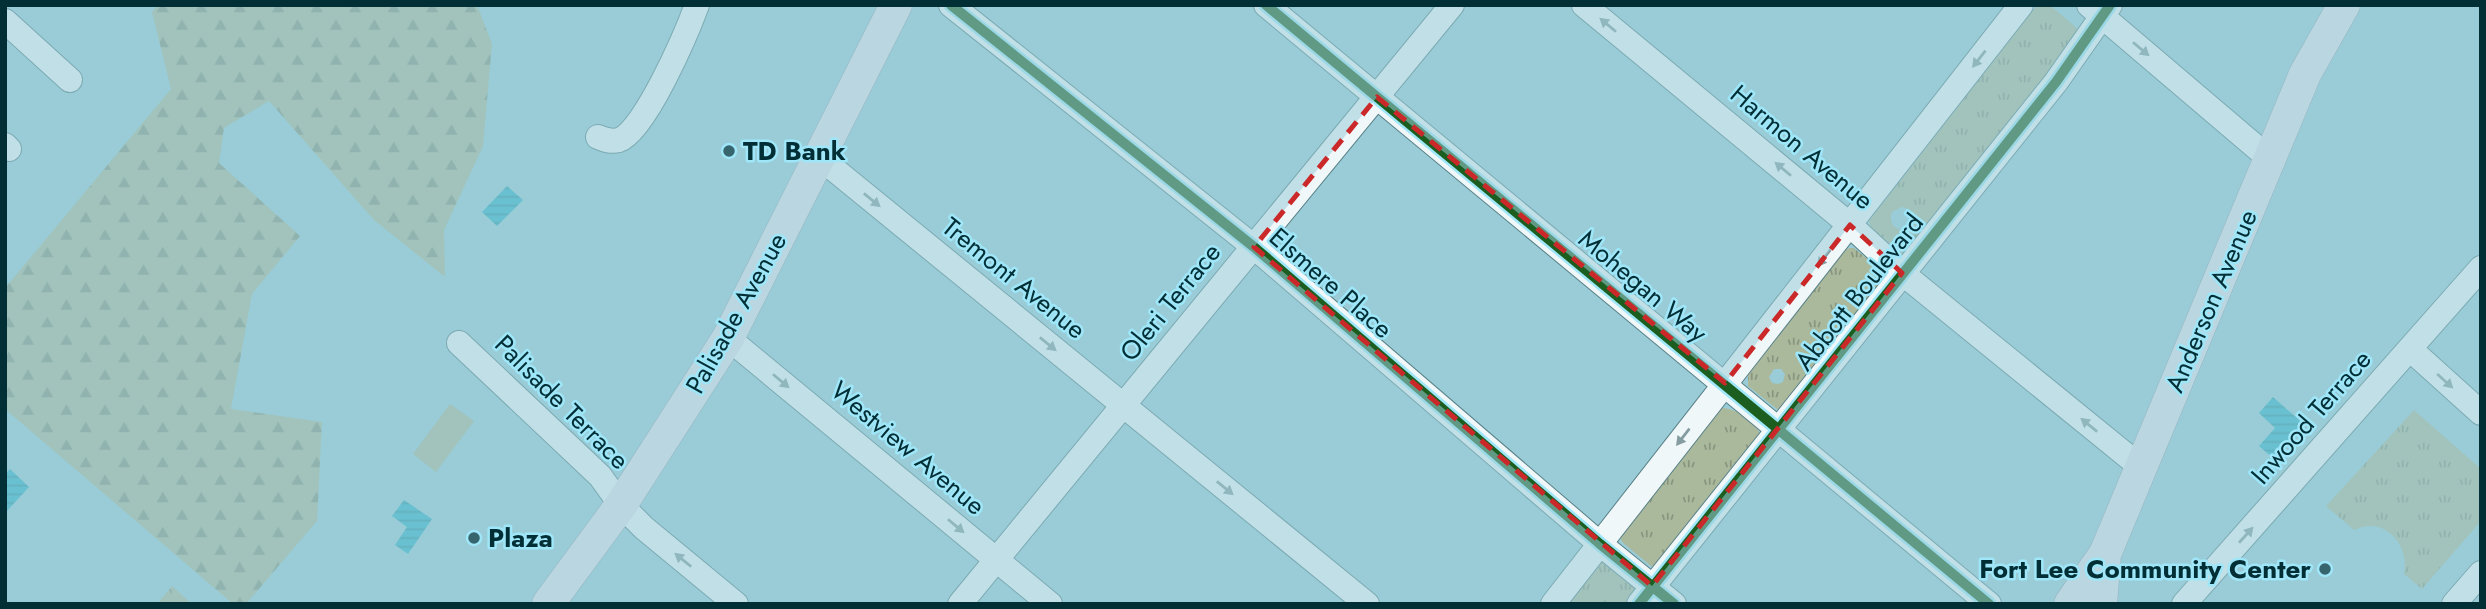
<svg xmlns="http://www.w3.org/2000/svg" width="2486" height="609" viewBox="0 0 2486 609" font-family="Jost,sans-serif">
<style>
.grass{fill:url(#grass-tufts);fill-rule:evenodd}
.forest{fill:url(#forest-firs)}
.park{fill:url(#park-crowns)}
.pitch{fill:#aab89c}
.water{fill:url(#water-rules)}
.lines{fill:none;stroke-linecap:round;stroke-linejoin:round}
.minor-casing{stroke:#588087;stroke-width:26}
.major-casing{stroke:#8c99a9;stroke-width:33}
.minor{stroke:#f0f7f9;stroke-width:24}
.major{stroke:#e2e2ea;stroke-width:32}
.cycleway-casing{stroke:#9ee6f8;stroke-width:15}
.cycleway{stroke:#1b5e20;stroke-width:10}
.oneway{fill:#859da1}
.marked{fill:none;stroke:#cb2829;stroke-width:5;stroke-dasharray:14 9;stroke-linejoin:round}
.poi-dot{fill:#37656e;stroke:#9ee6f8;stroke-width:2.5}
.labels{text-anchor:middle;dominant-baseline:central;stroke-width:5;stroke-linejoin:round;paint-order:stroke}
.street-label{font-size:26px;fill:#022e36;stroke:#9ee6f8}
.poi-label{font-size:26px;font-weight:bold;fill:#022e36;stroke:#9ee6f8;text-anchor:start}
</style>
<defs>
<pattern id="grass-tufts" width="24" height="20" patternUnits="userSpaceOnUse" patternTransform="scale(1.75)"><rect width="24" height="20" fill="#aab89c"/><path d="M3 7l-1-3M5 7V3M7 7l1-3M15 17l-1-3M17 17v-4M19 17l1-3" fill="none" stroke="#889680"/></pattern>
<pattern id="forest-firs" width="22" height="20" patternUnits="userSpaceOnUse" patternTransform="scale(1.75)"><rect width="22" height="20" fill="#aab89c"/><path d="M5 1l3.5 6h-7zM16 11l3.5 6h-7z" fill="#889680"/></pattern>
<pattern id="park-crowns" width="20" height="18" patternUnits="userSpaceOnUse" patternTransform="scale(1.75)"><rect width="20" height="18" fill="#aab89c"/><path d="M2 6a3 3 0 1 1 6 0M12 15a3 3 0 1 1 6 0" fill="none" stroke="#889680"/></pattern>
<pattern id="water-rules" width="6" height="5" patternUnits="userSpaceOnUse" patternTransform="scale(1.75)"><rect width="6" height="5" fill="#30b2c9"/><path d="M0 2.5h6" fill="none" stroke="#2791a4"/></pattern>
</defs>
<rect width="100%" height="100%" fill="#99ccd7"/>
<g class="grass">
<path d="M2037 5H2050L2079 30 2078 35 1904 254 1899 252 1872 230 1869 221ZM1902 207 1909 209 1914 218 1912 225 1902 230C1892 228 1889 221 1892 212Z"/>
<path d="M1850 248H1854L1881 270 1885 280 1783 410 1777 409 1748 386V373L1844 250ZM1774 369H1781L1785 374 1783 382 1778 384 1772 383 1769 377Z"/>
<path d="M1721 408C1737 408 1754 421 1761 435L1655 567 1651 566 1622 542 1620 537Z"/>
<path d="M2414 410 2481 469V521L2422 589 2404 574C2410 544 2384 515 2354 530L2326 506Z"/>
<path d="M1601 561 1606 562 1636 588 1631 604H1564Z"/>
</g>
<path class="forest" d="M158 5H477L492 44 483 146 444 230 445 277 374 220 269 101 224 128 219 163 300 236 252 294 231 409 322 422 317 521 246 604H233L5 409V288L171 89 152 12Z"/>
<path class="park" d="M172 586 192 604H157Z"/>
<path class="pitch" d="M450 404 474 421 436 472 413 454Z"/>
<g class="water">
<path d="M507 186 523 200 497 226 482 212Z"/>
<path d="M2273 397 2305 425 2274 459 2259 446 2275 428 2259 413Z"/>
<path d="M10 469 29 487 5 513V474Z"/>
<path d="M404 500 432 519 408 554 395 545 407 527 392 516Z"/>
</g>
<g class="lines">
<defs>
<g id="minor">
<path d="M951 5 1254 247 1600 544 1674 604"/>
<path d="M1266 5 1989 604"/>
<path d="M1584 5 1850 225 1902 273 2142 468"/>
<path d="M2089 5 2270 159"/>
<path d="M5 21 70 80"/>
<path d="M598 137C605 140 611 142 619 140 645 131 687 32 697 5"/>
<path d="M5 145 9 149"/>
<path d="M819 157 1367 604"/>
<path d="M728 338 1050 604"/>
<path d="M459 343 600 476 621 505 644 528 736 604"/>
<path d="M2410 349 2481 413"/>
<path d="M960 604 1452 5"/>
<path d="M1553 604 2021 5"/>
<path d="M1639 604 2056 82 2110 5"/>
<path d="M2184 604 2481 268"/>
<path d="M2454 604 2481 573"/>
</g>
<g id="major">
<path d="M548 604 621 505 728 338 896 5"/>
<path d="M2070 604 2104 555"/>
<path d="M2101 604 2105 554 2305 74 2344 5"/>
</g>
</defs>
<use href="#minor" class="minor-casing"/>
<use href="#major" class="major-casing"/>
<use href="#minor" class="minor"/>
<use href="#major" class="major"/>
<defs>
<g id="cycleway">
<path d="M951 5 1254 247 1600 544 1674 604"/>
<path d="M1266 5 1989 604"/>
<path d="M1639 604 2056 82 2110 5"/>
</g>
</defs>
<use href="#cycleway" class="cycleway-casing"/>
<use href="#cycleway" class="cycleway"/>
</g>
<defs><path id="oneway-solid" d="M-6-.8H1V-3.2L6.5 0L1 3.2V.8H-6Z" transform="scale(1.75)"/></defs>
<g class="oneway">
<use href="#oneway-solid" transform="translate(1608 25) rotate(-140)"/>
<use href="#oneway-solid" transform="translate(2141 49) rotate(40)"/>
<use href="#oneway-solid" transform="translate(1979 59) rotate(128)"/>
<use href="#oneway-solid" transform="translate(1783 169) rotate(-140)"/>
<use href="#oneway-solid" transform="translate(872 200) rotate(39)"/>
<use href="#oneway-solid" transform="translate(1824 258) rotate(128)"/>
<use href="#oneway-solid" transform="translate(1048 344) rotate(39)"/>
<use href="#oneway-solid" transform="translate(781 381) rotate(40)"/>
<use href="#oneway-solid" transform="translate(2445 381) rotate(42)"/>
<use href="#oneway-solid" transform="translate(2089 425) rotate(-141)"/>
<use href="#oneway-solid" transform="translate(1683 437) rotate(128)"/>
<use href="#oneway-solid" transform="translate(1225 488) rotate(39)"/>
<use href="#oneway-solid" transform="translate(956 526) rotate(40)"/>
<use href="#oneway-solid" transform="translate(2246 535) rotate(-48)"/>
<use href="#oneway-solid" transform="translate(683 560) rotate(-141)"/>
</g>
<path d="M0 0H2486V609H0ZM1377 97 1725 383 1850 225 1902 273 1652 586 1254 247Z" fill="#99ccd7" fill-opacity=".55" fill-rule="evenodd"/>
<path class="marked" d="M1377 97 1725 383 1850 225 1902 273 1652 586 1254 247Z"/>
<g class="poi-dot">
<circle cx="729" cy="151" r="7"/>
<circle cx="474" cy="538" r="7"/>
<circle cx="2325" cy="569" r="7"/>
</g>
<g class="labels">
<g class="street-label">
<text transform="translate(1802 147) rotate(40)">Harmon Avenue</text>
<text transform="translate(1014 278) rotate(39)">Tremont Avenue</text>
<text transform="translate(1331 283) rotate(41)">Elsmere Place</text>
<text transform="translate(1643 286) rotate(40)">Mohegan Way</text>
<text transform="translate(1859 292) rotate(-52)">Abbott Boulevard</text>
<text transform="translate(2211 301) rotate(-67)">Anderson Avenue</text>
<text transform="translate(1170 302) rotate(-51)">Oleri Terrace</text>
<text transform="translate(736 313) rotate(-61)">Palisade Avenue</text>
<text transform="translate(562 402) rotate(45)">Palisade Terrace</text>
<text transform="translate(2311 417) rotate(-49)">Inwood Terrace</text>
<text transform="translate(908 448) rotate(40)">Westview Avenue</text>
</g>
<g class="poi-label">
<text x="743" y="151">TD Bank</text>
<text x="488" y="538">Plaza</text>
<text x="2311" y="569" text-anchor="end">Fort Lee Community Center</text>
</g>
</g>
<rect width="2486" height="609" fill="none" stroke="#022e36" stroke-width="14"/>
</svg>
